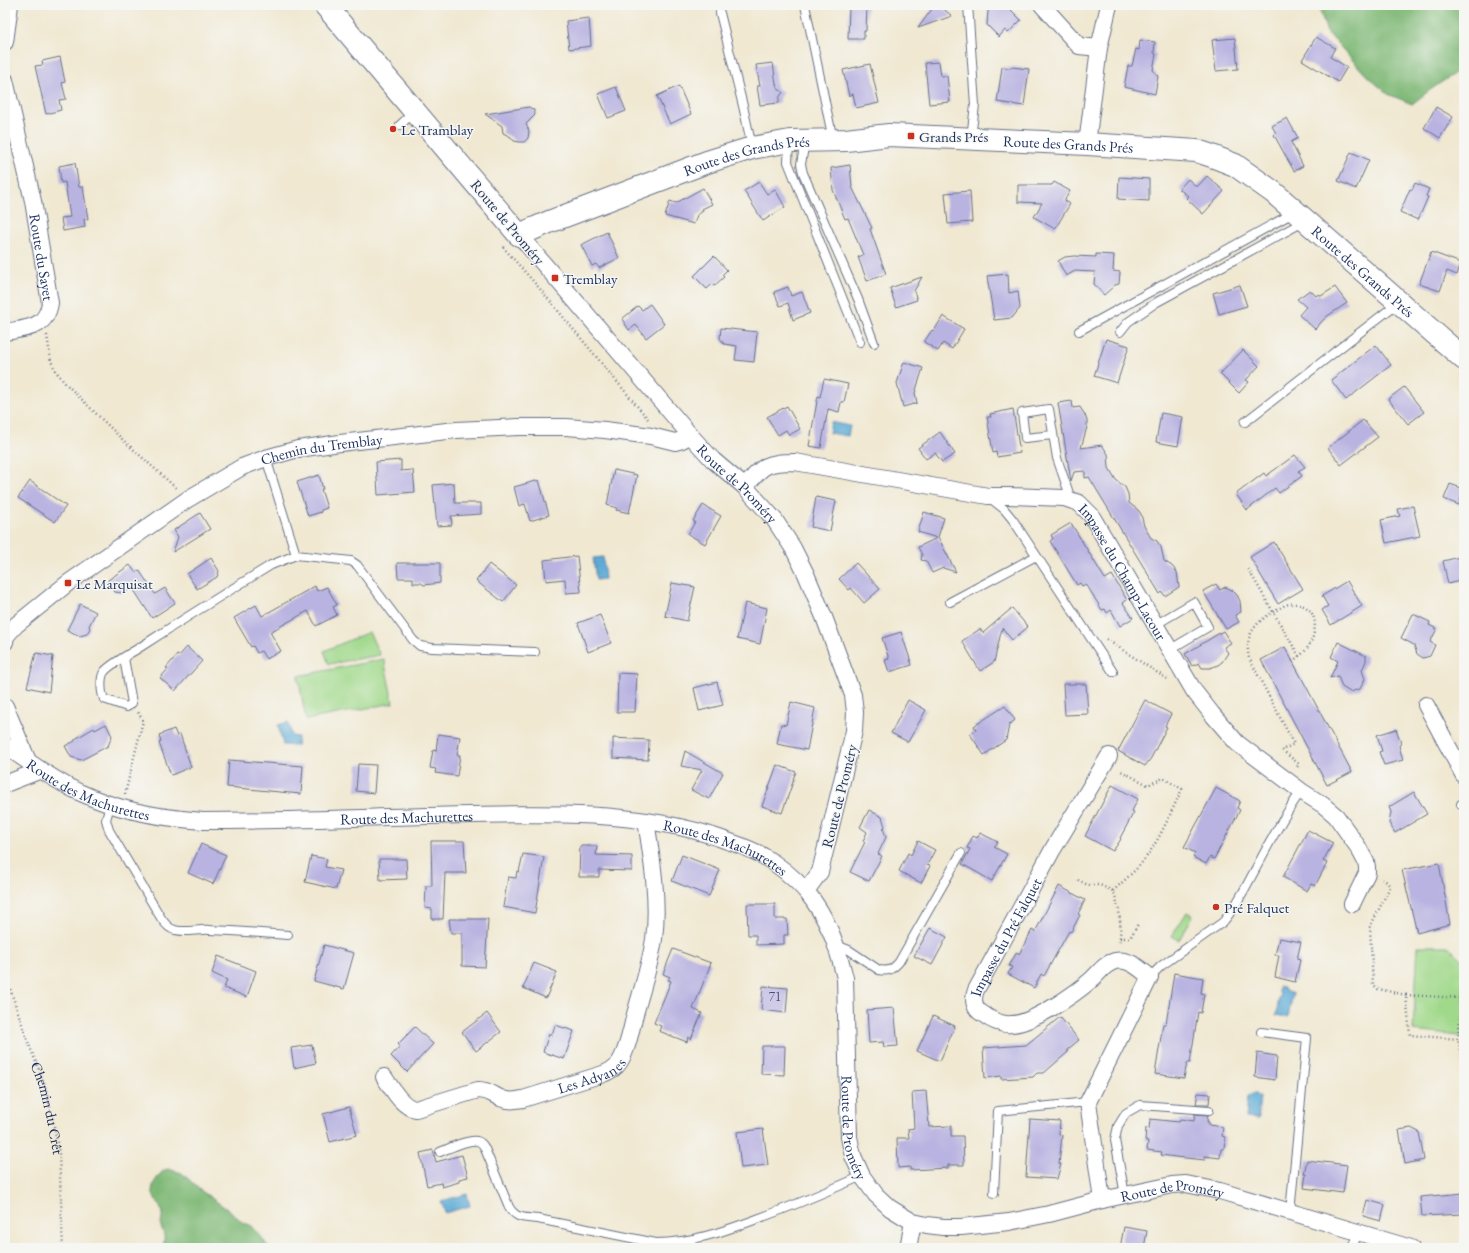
<svg xmlns="http://www.w3.org/2000/svg" width="1469" height="1253" viewBox="0 0 1469 1253" font-family="'EB Garamond',serif">
<style>
.green{fill:#a1d98b;stroke:#5e8474}
.forest{fill:#80b977;stroke:#4e746a}
.water{fill:#5baad5;stroke:#3b6c9a}
.building{fill:#b9b3e1}
.lines{fill:none;stroke-linecap:round;stroke-linejoin:round}
.lane-casing{stroke:#667086;stroke-width:10}
.street-casing{stroke:#667086;stroke-width:18}
.secondary-casing{stroke:#667086;stroke-width:24}
.path{stroke:#667086;stroke-width:2.5;stroke-dasharray:1 3;stroke-linecap:butt}
.lane{stroke:#fff;stroke-width:8}
.street{stroke:#fff;stroke-width:16}
.secondary{stroke:#fff;stroke-width:22}
.poi-dot{fill:#c8321e;stroke:#f6f6f2;stroke-width:1.5}
.labels{text-anchor:middle;dominant-baseline:central;stroke-width:3;stroke-linejoin:round;paint-order:stroke}
.number-label{font-size:13px;fill:#42507f}
.poi-label{font-size:15px;fill:#1b2f5e;stroke:#f6f6f2;text-anchor:start}
.street-label{font-size:15px;fill:#1b2f5e;stroke:#f6f6f2}
</style>
<rect width="100%" height="100%" fill="#f6f6f2"/>
<filter id="ink" filterUnits="userSpaceOnUse"><feTurbulence type="fractalNoise" baseFrequency=".025" numOctaves="2"/><feDisplacementMap in="SourceGraphic" scale="8" xChannelSelector="R" yChannelSelector="G"/><feConvolveMatrix kernelMatrix="1 2 1 2 8 2 1 2 1" color-interpolation-filters="sRGB"/></filter>
<filter id="wash" filterUnits="userSpaceOnUse"><feTurbulence type="fractalNoise" baseFrequency=".012" numOctaves="4" result="noise"/><feDisplacementMap in="SourceGraphic" scale="16" xChannelSelector="R" yChannelSelector="G"/><feGaussianBlur stdDeviation="0.9" result="paint"/><feColorMatrix in="noise" values="0 0 0 0 0 0 0 0 0 0 0 0 0 0 0 0 0 1.4 0 .05"/><feComposite in="paint" operator="in"/></filter>
<g filter="url(#wash)">
<rect width="100%" height="100%" fill="#f0e8d1"/>
<g class="green">
<path d="M369 632 380 655 329 664 324 651Z"/>
<path d="M384 659 393 703 306 720 298 676Z"/>
<path d="M1187 912 1193 916 1179 940 1172 936Z"/>
<path d="M1418 946H1448L1464 962V1035L1459 1036 1413 1031Z"/>
</g>
<g class="forest">
<path d="M1318 5H1464V67L1430 90 1412 104 1388 94 1367 76 1327 32Z"/>
<path d="M168 1169 182 1173 200 1190 234 1214 242 1222 252 1226 257 1231 269 1248H165C162 1243 165 1241 164 1236 164 1233 162 1230 161 1227 160 1223 163 1218 162 1214 160 1198 144 1195 158 1177 161 1173 163 1170 168 1169Z"/>
</g>
<g class="water">
<path d="M831 422 850 426 848 436 829 433Z"/>
<path d="M603 557 605 579 596 580 593 558Z"/>
<path d="M288 722 292 736 298 737 297 746 283 745 278 725Z"/>
<path d="M1279 987 1284 988V990L1293 993 1288 1017 1276 1015 1280 993 1278 992Z"/>
<path d="M1255 1093 1258 1097H1260L1258 1119 1246 1118 1248 1096Z"/>
<path d="M467 1194 470 1206 445 1213 441 1201Z"/>
</g>
<g id="blocks">
<g class="building">
<path d="M849 5H867L866 31H864V39H848Z"/>
<path d="M935 5H939L952 16 918 28Z"/>
<path d="M995 5H1006L1021 20 1008 33 1005 30 999 37 987 25 988 11Z"/>
<path d="M589 18 591 46 569 49 566 21Z"/>
<path d="M1316 37 1335 48 1330 57 1347 67 1338 82 1302 60Z"/>
<path d="M1235 38 1238 69 1216 71 1212 40Z"/>
<path d="M1140 40 1155 42 1154 53 1156 54 1153 70 1158 76 1155 94 1124 87 1128 66H1132L1136 49 1139 50Z"/>
<path d="M60 57 65 82 62 83 66 99 59 100 61 110 46 114 35 66 43 65 42 61Z"/>
<path d="M939 62 941 76H947L950 102 929 104 925 63Z"/>
<path d="M773 63 776 84 778 89 783 92 779 98V103L760 105 757 86H760L756 65Z"/>
<path d="M870 64 879 103 856 108 853 94 849 96 843 70Z"/>
<path d="M1002 67 1011 68 1012 67 1029 69 1024 106 997 102Z"/>
<path d="M679 86 691 114 670 124 657 96Z"/>
<path d="M616 87 626 111 608 118 598 94Z"/>
<path d="M529 107 534 110 535 115 526 124 529 131 528 138 524 142H520L514 141 511 137 503 133 502 126 485 114Z"/>
<path d="M1436 107 1453 117 1440 138 1424 128Z"/>
<path d="M1287 118 1298 138 1291 142 1303 166 1294 171 1274 135 1276 133 1272 126Z"/>
<path d="M1351 152 1369 160 1356 189 1338 181Z"/>
<path d="M75 163 79 187H83L88 219H84L85 227 63 231 61 218 70 217 65 182 61 183 59 166Z"/>
<path d="M850 165 852 187 872 228 870 229 886 274 867 281 858 257 863 255 848 218 845 219 833 190 831 168Z"/>
<path d="M1207 176 1224 191 1203 214 1186 198 1188 196 1179 189 1188 179 1197 187Z"/>
<path d="M1119 177 1149 179V201L1118 199Z"/>
<path d="M759 182 767 194 775 189 785 207 763 221 744 191Z"/>
<path d="M1054 182 1070 191 1064 201 1070 204 1055 229 1034 217 1042 203 1018 202V185H1052Z"/>
<path d="M1415 183 1429 189 1426 196 1428 197 1418 220 1400 212 1410 189 1412 190Z"/>
<path d="M703 188 712 204 702 209 703 211 697 215 694 224 665 216 670 201 676 203Z"/>
<path d="M970 191 972 222 948 224 945 193Z"/>
<path d="M607 232 619 258 599 268 596 264 592 266 581 245Z"/>
<path d="M1431 252 1461 263 1457 275 1447 271 1440 291 1419 284Z"/>
<path d="M1096 254 1114 255 1113 271 1120 272 1119 284 1115 285 1104 295 1094 284 1095 272 1075 271 1066 276 1058 261 1065 257 1074 256 1096 257Z"/>
<path d="M714 256 727 270 722 275 724 277 714 286 712 284 707 289 694 276Z"/>
<path d="M1008 274 1009 293 1018 291 1020 308 1012 318 994 320 987 276Z"/>
<path d="M922 277 914 291 917 300 896 307 890 288Z"/>
<path d="M1240 285 1247 306 1219 314 1213 293Z"/>
<path d="M788 287 791 296 802 292 810 313 793 320 788 303 780 306 774 292Z"/>
<path d="M1335 287 1347 303 1326 317 1315 329 1299 315 1306 307 1297 299 1310 290 1316 296 1318 294 1321 296Z"/>
<path d="M650 304 664 324 646 338 636 325 629 330 622 319 638 306 642 310Z"/>
<path d="M943 316 964 329 952 349 943 343 938 351 924 342 932 330 934 331Z"/>
<path d="M721 328 757 332 754 362 735 360 737 346 724 344 720 338Z"/>
<path d="M1106 339 1129 346 1117 383 1094 376Z"/>
<path d="M1376 345 1391 365 1346 400 1331 380Z"/>
<path d="M1243 350 1259 366 1246 380 1249 382 1239 393 1220 374Z"/>
<path d="M904 362 923 368 915 393 917 403 903 407 897 383Z"/>
<path d="M824 379 848 384 844 402H841L839 412 828 409 821 448 809 446 818 396 820 397Z"/>
<path d="M1404 387 1424 412 1408 424 1388 399Z"/>
<path d="M1072 401 1073 408 1080 407 1085 415 1087 421V427L1081 448 1102 445 1108 454 1109 468 1116 480 1125 487 1128 494 1129 503 1138 510 1141 514 1144 526 1151 538 1157 541 1161 547 1164 561 1172 566 1177 572 1179 587 1165 596 1162 592 1160 594 1089 477 1085 478V471L1074 472 1071 481 1058 403Z"/>
<path d="M787 406 800 429 789 435 786 430 778 435 767 417Z"/>
<path d="M1013 409 1020 453 997 457 996 452 993 453 987 417H991L990 414Z"/>
<path d="M1161 413 1183 417 1178 446 1156 442Z"/>
<path d="M1363 420 1378 437 1341 465 1328 448Z"/>
<path d="M940 432 955 454 942 462 935 453 926 459 918 448Z"/>
<path d="M1295 455 1305 467 1298 471 1302 476 1279 493 1275 488 1247 510 1236 494 1264 473 1266 476Z"/>
<path d="M401 460V471L413 470 415 492 378 495 376 462Z"/>
<path d="M614 470 637 475 629 513 616 510 617 508 607 505Z"/>
<path d="M319 475 323 489H321L327 508 321 510V512L308 516 297 482Z"/>
<path d="M539 480 549 515 530 521 525 504 519 506 514 487Z"/>
<path d="M30 481 66 506 55 522 18 498Z"/>
<path d="M454 483 455 503H481V514L451 516 452 525 437 526 433 485Z"/>
<path d="M1450 484 1464 489 1459 505 1444 499Z"/>
<path d="M816 497 836 501 830 531 811 527Z"/>
<path d="M703 505 721 516 705 544 688 534 695 522 693 521Z"/>
<path d="M1413 506 1420 536 1386 543 1381 520 1400 516 1398 509Z"/>
<path d="M924 512 944 518 938 537 956 572 943 568 932 573 926 561 921 560 922 555 918 547 937 538 918 532Z"/>
<path d="M200 513 210 529 173 552 178 537 174 530Z"/>
<path d="M1071 523 1105 579 1112 575 1127 600 1123 603 1133 618 1120 626 1111 610 1107 613 1105 609 1102 610 1086 584 1082 586 1080 583 1077 585 1050 541 1053 539 1051 535Z"/>
<path d="M1274 542 1303 589 1278 604 1250 557Z"/>
<path d="M577 556 581 592 566 593 565 579 546 581 544 560Z"/>
<path d="M1464 556V580L1448 584 1443 561Z"/>
<path d="M211 558 219 571 217 577 197 589 187 574Z"/>
<path d="M397 563H440V583L424 585 421 583H413V578H398Z"/>
<path d="M856 563 880 589 864 603 851 588 849 590 839 579Z"/>
<path d="M489 564 516 585 503 602 476 581Z"/>
<path d="M130 565 135 572 139 570 155 594 165 588 175 603 152 618 132 587 123 593 115 592 108 580Z"/>
<path d="M1347 581 1362 606 1331 625 1322 610 1328 606 1322 596Z"/>
<path d="M672 583 695 587 687 621 665 616Z"/>
<path d="M1216 584 1220 590 1225 587 1232 590 1237 595 1240 601 1241 612 1235 615 1239 622 1226 629 1203 591Z"/>
<path d="M315 586 317 591 327 587 337 605 333 607 337 615 316 626 308 611 270 632 281 651 266 659 261 651 257 653 253 646 251 647 234 618 256 605 262 616Z"/>
<path d="M745 603 767 608 760 644 737 639Z"/>
<path d="M80 604 96 612 89 626 90 628 87 634 80 636 67 630Z"/>
<path d="M1012 608 1028 627 1012 640 1002 628 994 662 980 671 962 641 980 629 983 633Z"/>
<path d="M1413 614 1430 622 1429 625 1437 629 1430 642 1435 645 1430 656 1423 658 1417 654 1414 645 1401 638Z"/>
<path d="M600 615 611 643 588 652 578 623Z"/>
<path d="M1223 631 1231 643 1224 647 1228 653 1222 662 1218 665 1210 668H1202L1199 663 1192 666 1185 654Z"/>
<path d="M901 632 912 665 889 672 885 660 889 659 882 638Z"/>
<path d="M1338 642 1366 656V661L1362 670 1365 679 1360 689 1350 692 1342 687 1338 676 1330 678 1338 661 1331 657Z"/>
<path d="M187 647 202 661 175 691 160 678 168 669 166 668 177 655 179 656Z"/>
<path d="M1285 647 1352 772 1327 785 1261 660Z"/>
<path d="M36 653 53 656 49 692 27 687Z"/>
<path d="M618 673 637 674 635 712H617Z"/>
<path d="M717 682 723 705 699 711 694 688Z"/>
<path d="M1063 684H1086L1088 714 1065 715Z"/>
<path d="M908 700 926 710 908 742 891 733Z"/>
<path d="M1145 700 1171 714 1165 726 1167 727 1151 758 1145 766 1118 751Z"/>
<path d="M791 702 815 708 807 750 777 744 781 724 786 725Z"/>
<path d="M1005 706 1015 720 1009 725 1006 740 984 755 970 734 976 730 974 726Z"/>
<path d="M106 724 112 736 108 746 81 760 71 757 65 746 75 741V739L94 728 95 730Z"/>
<path d="M174 729 177 736 180 734 191 767 171 775 159 743 161 741 159 735Z"/>
<path d="M1396 729 1401 743 1399 746 1403 760 1384 765 1379 752 1382 751 1377 735Z"/>
<path d="M438 734 460 737 457 755H460L457 776 435 773 436 769 430 768 433 750 436 751Z"/>
<path d="M613 738 649 740 648 760 613 758Z"/>
<path d="M685 751 723 773 709 799 691 790 702 770 681 766Z"/>
<path d="M229 760 303 766 301 794 227 787Z"/>
<path d="M358 764 376 765 374 793 356 791Z"/>
<path d="M777 765 796 772 793 779H794L782 813 762 806Z"/>
<path d="M1112 785 1138 799 1132 811 1134 812 1120 838 1121 839 1113 851 1085 836Z"/>
<path d="M1216 788 1240 801 1237 808 1240 810 1214 859 1210 857 1206 864 1193 857 1195 853 1184 847Z"/>
<path d="M1414 792 1427 814 1395 833 1389 823 1391 812 1389 807Z"/>
<path d="M869 810 882 817 885 827 883 828 886 837 878 854 882 856 869 881 850 872 865 842 863 841 867 832 860 827Z"/>
<path d="M1308 830 1333 843 1323 861 1327 863 1315 886 1311 884 1307 891 1283 877Z"/>
<path d="M980 833 998 842 994 847 1007 854 992 881 962 864 970 849 967 848 973 836 977 838Z"/>
<path d="M431 841H464L466 873H445L443 919H432V909L425 908 426 886H432Z"/>
<path d="M918 841 935 850 927 865 930 866 921 883 899 871 908 853 911 855Z"/>
<path d="M201 844 226 855 213 884 188 873Z"/>
<path d="M580 846H597L596 855 632 856V871L599 870V877H579Z"/>
<path d="M523 854 544 857 535 913 503 907 508 877 516 878 517 871 519 872Z"/>
<path d="M682 855 720 870 709 896 672 881Z"/>
<path d="M311 856 327 859 325 867 341 870 336 889 305 882Z"/>
<path d="M379 859H406L407 879 380 880Z"/>
<path d="M1439 863 1450 924 1417 933 1402 870Z"/>
<path d="M1059 886 1085 900 1078 914 1080 915 1071 932 1069 931 1044 976 1041 974 1034 988 1008 974 1012 967 1009 966 1017 952 1019 954 1032 930 1035 932Z"/>
<path d="M747 904H775V919H787L788 935H784V944L756 945V935H748Z"/>
<path d="M449 919H488L485 967 462 966V933H451Z"/>
<path d="M930 928 947 937 932 965 914 956Z"/>
<path d="M1279 938 1301 942 1297 959 1300 960 1295 982 1275 977 1279 955H1275Z"/>
<path d="M324 945 354 953 344 989 314 981Z"/>
<path d="M673 949 711 963 693 1009 702 1013 691 1039 688 1037 687 1042 659 1031 661 1026 654 1023 671 981 668 980 670 977 663 974Z"/>
<path d="M218 956 256 971 247 997 224 988 227 980 212 973Z"/>
<path d="M534 963 557 972 546 998 523 988Z"/>
<path d="M1174 973 1203 978 1201 993 1204 994 1201 1013 1198 1012 1190 1063H1187L1184 1078 1155 1074 1163 1024H1166Z"/>
<path d="M763 986 788 988 786 1013 761 1010Z"/>
<path d="M894 1008 898 1046 884 1047 883 1042 869 1043 867 1010Z"/>
<path d="M487 1013 501 1032 476 1051 462 1032Z"/>
<path d="M933 1016 955 1026 940 1061 917 1051Z"/>
<path d="M1060 1017 1079 1040 1067 1050 1068 1052 1044 1073H1037L1033 1077 1001 1079V1076L985 1078 983 1048 1026 1045Z"/>
<path d="M555 1025 574 1031 564 1059 543 1052 549 1034 552 1035Z"/>
<path d="M415 1027 433 1044 407 1072 391 1056 400 1046 398 1044Z"/>
<path d="M312 1045 316 1063 294 1068 291 1048Z"/>
<path d="M762 1046H785L784 1075 761 1074Z"/>
<path d="M1257 1053 1277 1056 1275 1080 1255 1077Z"/>
<path d="M926 1091 929 1127 951 1126V1136H963L964 1165H948V1168L910 1170V1167L898 1168 897 1138H909L908 1129 914 1128 912 1092Z"/>
<path d="M1198 1093 1210 1094 1209 1104H1196Z"/>
<path d="M349 1107 357 1135 330 1142 323 1114Z"/>
<path d="M1195 1114 1208 1115 1207 1122H1209V1125L1223 1127 1222 1136 1225 1137 1224 1149H1221L1220 1158 1205 1156V1160L1176 1157 1161 1155 1162 1152 1147 1150 1148 1141H1145L1146 1128 1149 1129 1150 1119 1179 1122 1180 1119 1194 1121Z"/>
<path d="M1030 1119 1060 1121 1059 1134 1062 1135 1059 1164H1061L1057 1179 1026 1177Z"/>
<path d="M1411 1128 1419 1132 1424 1160 1405 1164 1399 1130Z"/>
<path d="M763 1129 768 1165 741 1168 737 1132Z"/>
<path d="M433 1150 436 1162 462 1155 468 1177 459 1179V1182L442 1187 441 1183 427 1186 420 1153Z"/>
<path d="M1307 1160 1347 1165 1343 1193 1304 1188 1306 1174H1304Z"/>
<path d="M1464 1193V1214L1422 1216 1420 1197Z"/>
<path d="M1367 1200 1385 1205 1381 1221 1363 1216Z"/>
<path d="M1124 1227 1147 1231 1144 1248H1120Z"/>
</g>
</g>
</g>
<g filter="url(#ink)">
<use href="#blocks" fill-opacity="0" stroke="#667086" stroke-width="1"/>
<g class="lines">
<defs>
<g id="lane">
<path d="M805 5 833 140"/>
<path d="M968 5 975 105 971 138"/>
<path d="M720 13 743 106 752 147"/>
<path d="M400 125 414 112"/>
<path d="M789 142 788 162 860 342"/>
<path d="M805 142 801 164 803 173 858 299 874 343"/>
<path d="M1079 331 1295 212"/>
<path d="M1120 332 1128 322 1157 302 1305 221"/>
<path d="M1245 422 1399 302"/>
<path d="M1053 435 1025 438 1022 413 1049 409 1057 458 1071 499"/>
<path d="M266 458 296 555"/>
<path d="M990 498 1004 509 1013 520 1113 672"/>
<path d="M950 602 1036 556"/>
<path d="M1155 625 1194 602 1208 627 1169 650"/>
<path d="M124 658 132 703 127 707 104 699C101 693 100 678 104 672 110 664 133 652 142 646 182 620 222 595 263 570L271 565 296 555 351 561 357 565 413 640 420 646 432 648 535 652"/>
<path d="M1461 804 1464 805"/>
<path d="M110 805 106 820 109 830 161 918C165 924 169 929 175 930 186 933 199 929 210 930 236 931 262 933 288 935"/>
<path d="M836 945 849 950 879 970C888 972 893 969 899 962L961 853"/>
<path d="M1150 977 1161 966 1223 922C1237 906 1245 888 1255 870 1269 843 1284 816 1301 791"/>
<path d="M1261 1032 1307 1038 1290 1212"/>
<path d="M440 1152C448 1149 468 1139 477 1141 481 1142 484 1146 485 1149L509 1207C517 1220 525 1217 538 1219L656 1243C692 1243 724 1231 757 1219 793 1206 828 1191 862 1176"/>
<path d="M994 1193 998 1111 1088 1102"/>
<path d="M1125 1195 1115 1140 1118 1126 1126 1113 1140 1105 1209 1110"/>
<path d="M1352 1248 1358 1232"/>
</g>
<g id="street">
<path d="M1042 5 1079 46 1099 48"/>
<path d="M5 42 10 5"/>
<path id="s2" d="M5 80 33 201 50 303C46 329 26 328 5 332"/>
<path d="M1087 144 1099 48 1109 5"/>
<path id="s3" d="M519 235 690 435 713 460 745 487 765 509 774 519 793 548 806 574 824 617 853 695 855 712 854 731 820 872 806 891C828 918 837 945 845 978L849 1137 853 1156 862 1176 876 1195 890 1208 903 1216 913 1222 927 1225 943 1227H961L1009 1222 1049 1214 1102 1200 1172 1185 1186 1184 1220 1191 1411 1248"/>
<path id="s4" d="M745 487C763 465 766 462 795 462L988 496H1008L1064 498 1079 503 1091 515 1194 691 1212 714 1237 743 1301 791 1323 805 1336 816 1358 847 1366 862 1367 867V873L1352 904"/>
<path id="s5" d="M5 642 6 636 16 625 68 583 188 499 242 467 266 458 298 449 340 443 456 430 519 427H566L605 430 651 436 675 442 682 440 690 435"/>
<path d="M1426 705 1464 776"/>
<path d="M5 706 28 761"/>
<path id="s6" d="M5 746C30 762 54 781 81 793 119 811 161 818 203 821 277 821 351 818 425 816 521 814 631 807 722 839 736 844 750 848 763 856 779 865 793 877 806 891"/>
<path d="M5 784 41 770"/>
<path id="s7" d="M384 1077C392 1088 402 1108 416 1109L478 1090C491 1090 493 1096 503 1099 510 1102 517 1100 523 1099L603 1074C607 1072 611 1071 614 1068 625 1061 631 1031 634 1018 641 992 650 966 654 939 659 902 652 858 646 821"/>
<path id="s8" d="M1102 1200 1088 1102 1150 977C1140 969 1129 958 1115 961 1104 964 1099 973 1091 980 1075 994 1032 1024 1011 1024 1002 1025 991 1020 983 1014 974 1009 972 1000 976 990L1053 849 1109 756"/>
<path d="M908 1248 913 1222"/>
</g>
<g id="secondary">
<path id="s9" d="M325 5 519 235 549 222 707 162 752 148 790 141 846 140 889 135 1087 144 1197 151 1212 156 1235 165 1273 192 1464 359"/>
</g>
</defs>
<use href="#lane" class="lane-casing"/>
<use href="#street" class="street-casing"/>
<use href="#secondary" class="secondary-casing"/>
<g class="path">
<path d="M503 247 540 289 648 419"/>
<path d="M47 335 51 361 55 370 64 382 123 440 176 488"/>
<path d="M1248 569 1299 656"/>
<path d="M1106 639 1167 679"/>
<path d="M1292 661C1303 655 1312 645 1314 632 1318 615 1308 602 1289 604 1284 605 1280 608 1275 611 1256 622 1244 634 1249 658L1294 744 1282 750 1299 764 1296 769"/>
<path d="M125 794 143 721 138 712"/>
<path d="M1382 879 1387 882 1390 887 1370 927 1373 984 1378 989 1406 995 1410 1035 1458 1039 1464 1072"/>
<path d="M1078 880 1088 885H1100L1113 891C1120 907 1122 927 1119 944"/>
<path d="M1113 891C1121 883 1130 876 1138 867 1158 845 1169 816 1182 789L1163 778 1148 785 1119 770"/>
<path d="M1120 938H1130L1138 924"/>
<path id="s1" d="M5 974 28 1042 45 1085 53 1120 59 1153 63 1248"/>
<path d="M1406 995 1462 998"/>
<path d="M1458 1039 1462 998 1464 991"/>
</g>
<use href="#lane" class="lane"/>
<use href="#street" class="street"/>
<use href="#secondary" class="secondary"/>
</g>
</g>
<g class="poi-dot">
<circle cx="393" cy="129" r="4"/>
<rect x="907" y="132" width="8" height="8" rx="2"/>
<rect x="551" y="274" width="8" height="8" rx="2"/>
<rect x="64" y="579" width="8" height="8" rx="2"/>
<circle cx="1216" cy="907" r="4"/>
</g>
<g class="labels">
<g class="number-label">
<text x="775" y="996">71</text>
</g>
<g class="poi-label">
<text x="401" y="129">Le Tramblay</text>
<text x="919" y="136">Grands Prés</text>
<text x="563" y="278">Tremblay</text>
<text x="76" y="583">Le Marquisat</text>
<text x="1224" y="907">Pré Falquet</text>
</g>
<g class="street-label">
<text stroke="none"><textPath href="#s9" startOffset="867">Route des Grands Prés</textPath></text>
<text stroke="none"><textPath href="#s9" startOffset="543">Route des Grands Prés</textPath></text>
<text transform="translate(508 222) rotate(50)">Route de Proméry</text>
<text stroke="none"><textPath href="#s2" startOffset="181">Route du Sayet</textPath></text>
<text stroke="none"><textPath href="#s9" startOffset="1203">Route des Grands Prés</textPath></text>
<text stroke="none"><textPath href="#s5" startOffset="379">Chemin du Tremblay</textPath></text>
<text stroke="none"><textPath href="#s3" startOffset="331">Route de Proméry</textPath></text>
<text stroke="none"><textPath href="#s4" startOffset="429">Impasse du Champ-Lacour</textPath></text>
<text stroke="none"><textPath href="#s6" startOffset="95">Route des Machurettes</textPath></text>
<text transform="translate(839 796) rotate(-76)">Route de Proméry</text>
<text stroke="none"><textPath href="#s6" startOffset="419">Route des Machurettes</textPath></text>
<text stroke="none"><textPath href="#s6" startOffset="743">Route des Machurettes</textPath></text>
<text stroke="none"><textPath href="#s8" startOffset="520">Impasse du Pré Falquet</textPath></text>
<text stroke="none"><textPath href="#s7" startOffset="231">Les Adyanes</textPath></text>
<text stroke="none"><textPath href="#s1" startOffset="141">Chemin du Crêt</textPath></text>
<text stroke="none"><textPath href="#s3" startOffset="1027">Route de Proméry</textPath></text>
<text stroke="none"><textPath href="#s3" startOffset="1411">Route de Proméry</textPath></text>
</g>
</g>
<rect width="1469" height="1253" fill="none" stroke="#f6f6f2" stroke-width="20"/>
</svg>
